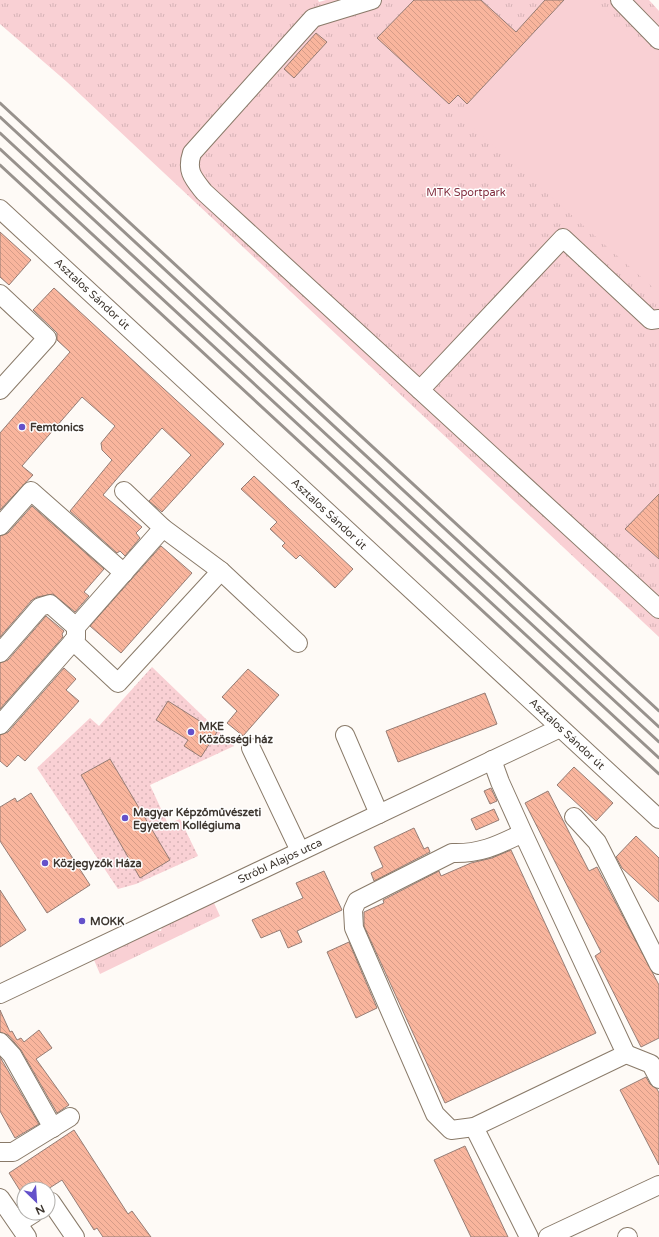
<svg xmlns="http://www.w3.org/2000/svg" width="659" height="1237" viewBox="0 0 659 1237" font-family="'Varela Round',sans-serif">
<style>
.grass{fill:url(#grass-tufts)}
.garden{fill:url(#garden-dots)}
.pitch{fill:#f9d0d4}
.building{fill:url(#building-back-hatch);stroke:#957d75}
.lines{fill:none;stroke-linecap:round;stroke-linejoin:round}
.minor-casing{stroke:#897a69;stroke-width:20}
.minor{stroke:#fff;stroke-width:18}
.rail{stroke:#98928d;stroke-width:3}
.poi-dot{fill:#6451ca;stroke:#fff;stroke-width:1.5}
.labels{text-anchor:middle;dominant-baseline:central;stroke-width:3;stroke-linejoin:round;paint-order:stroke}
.park-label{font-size:11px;fill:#822e3f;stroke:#fff}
.street-label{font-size:11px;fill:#3d362f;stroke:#fff}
.poi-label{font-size:11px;font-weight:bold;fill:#3d362f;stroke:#fff;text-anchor:start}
</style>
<defs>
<pattern id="grass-tufts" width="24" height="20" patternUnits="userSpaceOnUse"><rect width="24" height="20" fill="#f9d0d4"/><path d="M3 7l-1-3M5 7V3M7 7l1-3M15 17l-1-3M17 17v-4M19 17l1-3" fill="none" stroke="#d6b3b6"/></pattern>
<pattern id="garden-dots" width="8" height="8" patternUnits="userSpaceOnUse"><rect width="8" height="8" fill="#f9d0d4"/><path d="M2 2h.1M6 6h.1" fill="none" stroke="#d6b3b6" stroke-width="1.8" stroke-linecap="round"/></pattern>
<pattern id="building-back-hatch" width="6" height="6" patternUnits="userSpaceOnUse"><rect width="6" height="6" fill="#f9b59d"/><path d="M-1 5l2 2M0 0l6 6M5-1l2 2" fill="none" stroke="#d69c88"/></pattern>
</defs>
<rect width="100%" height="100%" fill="#fefaf6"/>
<g class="grass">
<path d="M0 0H318L319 2 326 0H649L659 11V637L67 82 0 24Z"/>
<path d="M214 903 220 916 100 974 94 960 156 930 161 931 162 927Z"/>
</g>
<path class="garden" d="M152 667 234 746 150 785 168 824 180 819 198 856 136 884 118 889 37 768 90 718 99 726Z"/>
<path class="pitch" d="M564 0H594L659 60V293L458 114Z"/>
<g class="building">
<path d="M414 0H481L516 32 545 0H564L467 104 458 95 449 104 377 38Z"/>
<path d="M316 33 327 42 294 78 284 69Z"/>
<path d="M0 232 31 260 9 285 0 277Z"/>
<path d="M54 288 224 444 162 512 149 501 191 455 162 428 121 474 103 495 142 527 136 533 140 538 125 556 120 551 117 553 70 511 112 460 102 450 101 443 115 426 82 397 22 466 33 475 0 510V433L70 352 57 340V333L54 330 33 310Z"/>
<path d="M254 476 353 569 335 588 300 555 296 559 282 546 285 543 270 529 277 522 241 489Z"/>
<path d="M659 494V559L625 529Z"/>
<path d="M32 506 104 569 84 592 89 596 75 612 53 594 37 597 32 600 0 637V536L8 533Z"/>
<path d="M161 546 192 573 121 653 90 626Z"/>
<path d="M46 616 64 631 62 634 63 637 0 709V663L8 660Z"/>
<path d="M64 668 76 679 66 690 79 701 25 761 18 755 7 767 0 761V735L8 732Z"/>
<path d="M248 669 279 695 243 736 227 723 237 711 222 697Z"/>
<path d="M485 693 497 724 398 762 386 731Z"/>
<path d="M168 701 217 732 201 757 184 746 188 740 156 720Z"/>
<path d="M110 759 170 860 140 878 81 775Z"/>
<path d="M574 767 613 803 596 821 557 785Z"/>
<path d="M491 788 497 801 490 804 484 791Z"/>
<path d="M548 791 589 871 597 867 659 985V1038L641 1047 595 956 601 952 525 803Z"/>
<path d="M31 793 90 885 47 913 0 841V807L15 798 17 802Z"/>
<path d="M494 809 499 820 476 830 471 819Z"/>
<path d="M414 828 424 849 428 847 430 852 374 881 371 873 383 867 374 847Z"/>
<path d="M636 836 659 858V902L622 868 616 857Z"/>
<path d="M511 850 596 1033 445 1103 364 926V912L384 903 383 900 439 871 441 876 471 863 492 858Z"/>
<path d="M324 871 342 910 297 931 302 942 288 948 280 930 261 938 252 920 303 898 296 883Z"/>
<path d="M0 890 26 930 0 947Z"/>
<path d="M349 942 377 1008 356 1018 327 952Z"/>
<path d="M0 1010 10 1032 12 1031 17 1040 21 1038 24 1042 39 1030 52 1048 36 1059 69 1105 57 1113 21 1050 8 1035 0 1032Z"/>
<path d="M0 1057 39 1124 15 1138 0 1111Z"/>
<path d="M646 1077 650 1084 657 1089 659 1093V1165L620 1090Z"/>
<path d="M74 1130 128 1214 132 1211 151 1237H103L97 1228 94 1230 62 1180 48 1189H24V1197L9 1173Z"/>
<path d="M465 1146 508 1237H471L434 1160Z"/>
</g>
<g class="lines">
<defs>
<g id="minor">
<path d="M372 0 313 18 192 153C186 171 193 178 204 192L659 609"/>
<path d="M620 0 659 40"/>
<path d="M0 209 659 819"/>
<path d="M0 294 47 338 0 390"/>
<path d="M420 390 563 238 651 320 659 319"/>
<path d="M0 526 31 491 124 573"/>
<path d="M163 528 221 571 298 643"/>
<path d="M73 641 118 683 221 571"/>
<path d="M0 653 40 607 50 604 76 627"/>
<path d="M0 725 76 638V627L163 528 124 491"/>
<path d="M345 735 379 814"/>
<path d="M251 748 300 851"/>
<path d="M492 760 500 782 523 833 626 1054 474 1127 451 1130 435 1114 354 928 353 910 357 901 452 853C481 854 498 845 523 833"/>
<path d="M574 817 597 842 659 965"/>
<path d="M0 994 560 728"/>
<path d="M0 1042 12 1055 53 1128"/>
<path d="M626 1054 651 1064 659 1079"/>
<path d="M474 1127 529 1237"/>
<path d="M0 1152H13L70 1117"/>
<path d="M0 1198 27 1237"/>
<path d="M48 1203 51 1202 75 1237"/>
<path d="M18 1223 34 1213"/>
<path d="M548 1237 659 1185"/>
<path d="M627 1237H628"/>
</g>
</defs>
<use href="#minor" class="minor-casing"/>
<use href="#minor" class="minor"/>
<g class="rail">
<path d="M0 103 659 711"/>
<path d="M0 117 659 727"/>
<path d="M0 133 659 742"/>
<path d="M0 149 659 758"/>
<path d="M0 165 659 774"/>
</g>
</g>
<g class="poi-dot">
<circle cx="22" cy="427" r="4"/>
<circle cx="191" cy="732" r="4"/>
<circle cx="125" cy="818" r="4"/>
<circle cx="45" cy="863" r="4"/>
<circle cx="82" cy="921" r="4"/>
</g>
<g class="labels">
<g class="park-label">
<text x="466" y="192">MTK Sportpark</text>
</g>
<g class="street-label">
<text transform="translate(92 294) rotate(43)">Asztalos Sándor út</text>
<text transform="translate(329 514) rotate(43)">Asztalos Sándor út</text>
<text transform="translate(567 734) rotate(43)">Asztalos Sándor út</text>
<text transform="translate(280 861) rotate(-25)">Stróbl Alajos utca</text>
</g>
<g class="poi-label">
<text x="30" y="427">Femtonics</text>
<text x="199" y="726">MKE<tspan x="199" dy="13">Közösségi ház</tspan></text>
<text x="133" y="812">Magyar Képzőművészeti<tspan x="133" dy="13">Egyetem Kollégiuma</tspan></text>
<text x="53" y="863">Közjegyzők Háza</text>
<text x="90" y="921">MOKK</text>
</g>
</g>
<g transform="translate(36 1201) rotate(155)"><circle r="19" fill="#ffffff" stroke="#b1afac"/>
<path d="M0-3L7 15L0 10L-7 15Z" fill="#6451ca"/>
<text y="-6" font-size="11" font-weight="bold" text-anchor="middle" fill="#3d362f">N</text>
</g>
</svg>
